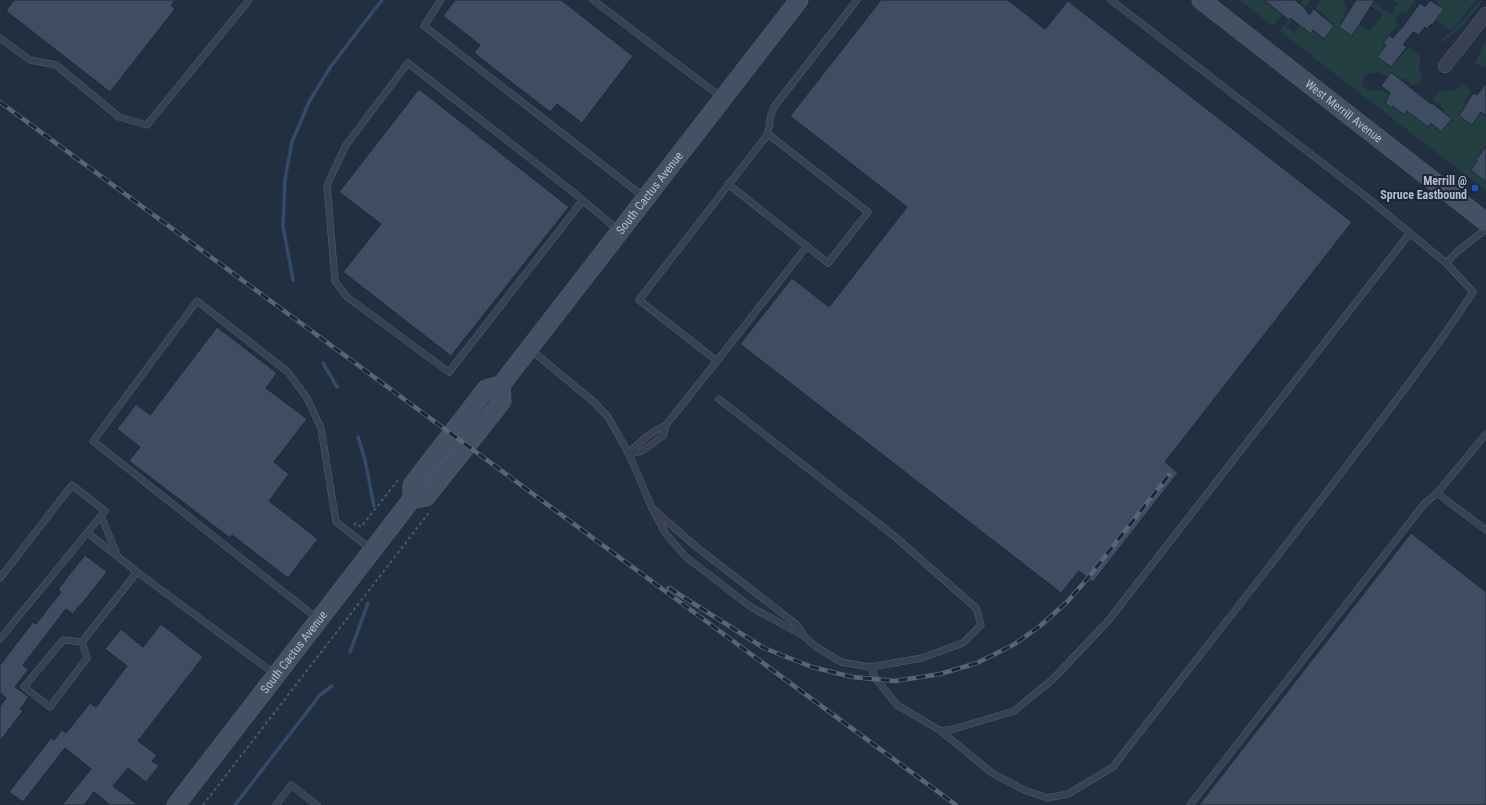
<svg xmlns="http://www.w3.org/2000/svg" width="1486" height="805" viewBox="0 0 1486 805" font-family="'Roboto Condensed',sans-serif">
<style>
.green{fill:#243f42}
.lines{fill:none;stroke-linecap:round;stroke-linejoin:round}
.stream{stroke:#344a6a;stroke-width:3.5}
.building{fill:#3e4d61;stroke:#1e2838}
.lane-casing{stroke:#555f6f;stroke-width:7}
.street-casing{stroke:#555f6f;stroke-width:14}
.secondary-casing{stroke:#555f6f;stroke-width:19}
.path{stroke:#425c5f;stroke-width:2;stroke-dasharray:3 3;stroke-linecap:butt}
.lane{stroke:#374151;stroke-width:6}
.street{stroke:#374151;stroke-width:13}
.secondary{stroke:#445064;stroke-width:18}
.rail-casing{stroke:#586578;stroke-width:4.5}
.rail{stroke:#1c2636;stroke-width:3;stroke-dasharray:9;stroke-linecap:butt}
.transit-dot{fill:#1a4fb4;stroke:#1c2636;stroke-width:1.5}
.labels{text-anchor:middle;dominant-baseline:central;stroke-width:4;stroke-linejoin:round;paint-order:stroke}
.street-label{font-size:12px;fill:#b3bccc;stroke:#1c2636}
.poi-label{font-size:12px;font-weight:bold;fill:#b3bccc;stroke:#1c2636;text-anchor:end}
</style>
<rect width="100%" height="100%" fill="#222f41"/>
<g class="green">
<path d="M1240 0H1273L1270 5 1282 15 1273 26Z"/>
<path d="M1303 0H1311L1286 27 1294 33 1302 22 1305 24 1302 28 1310 34 1313 30 1324 39 1334 26 1326 19 1327 17 1315 8 1321 0H1345L1343 3 1347 8 1343 15 1345 17 1340 28 1352 35 1359 24 1370 31 1383 15 1363 0H1371L1391 15 1398 4 1393 0H1416L1406 13 1402 10 1395 19 1398 24 1383 42 1386 45 1377 57 1391 67 1409 47 1421 57 1419 67 1422 78 1414 86 1404 78 1401 81 1378 72 1366 74 1363 78 1362 85C1368 90 1374 93 1381 89L1389 95 1385 103 1392 108 1393 106 1404 115 1413 103 1428 127 1431 123 1441 132 1451 120 1442 113 1444 109 1433 100 1439 91C1449 92 1455 91 1463 84L1471 91 1463 103 1466 104 1459 116 1472 125 1481 112 1484 115 1486 113V150L1484 149 1476 160 1477 161 1471 170 1486 182V191L1280 31Z"/>
<path d="M1435 0H1462L1463 2 1465 0H1476L1457 24 1449 30 1436 19 1444 9 1437 4 1438 2Z"/>
<path d="M1480 0 1482 2 1460 28 1443 42 1440 40 1459 25Z"/>
<path d="M1486 39V65L1483 68 1475 63Z"/>
</g>
<g class="lines">
<g class="stream">
<path d="M293 280 283 226 285 179 292 142 309 102 331 66 382 0"/>
<path d="M323 363 337 387"/>
<path d="M358 437 365 460 374 506"/>
<path d="M350 652 368 603"/>
<path d="M235 805 320 695 332 686"/>
</g>
</g>
<g class="building">
<path d="M14 0H175L171 5 175 9 110 92 6 11Z"/>
<path d="M455 0H561L633 56 582 123 557 104 550 112 474 53 480 45 443 16Z"/>
<path d="M881 0H1008L1045 29 1068 1 1352 222 1165 462 1178 473 1093 582 1079 571 1061 593 740 344 792 278 829 307 907 207 790 116Z"/>
<path d="M1264 0H1295L1304 7 1309 15 1314 9 1334 26 1324 39 1313 30 1311 34 1290 18 1289 20Z"/>
<path d="M1356 0H1375L1352 36 1339 27Z"/>
<path d="M1430 0 1444 9 1433 24H1431L1427 29 1425 27 1419 35 1413 32 1403 45 1407 47 1391 67 1377 57 1386 45 1383 43 1389 35 1393 38 1400 29H1401L1420 3 1425 7Z"/>
<path d="M1391 72 1431 104 1432 103 1452 119 1441 132 1431 123 1428 127 1407 111 1404 115 1393 106 1392 108 1385 103 1390 93 1381 86Z"/>
<path d="M1486 83V116L1481 112 1472 125 1459 116 1473 93 1477 95Z"/>
<path d="M419 89 569 207 451 356 343 272 381 224 339 192Z"/>
<path d="M1486 146V182L1471 170 1477 161 1476 160Z"/>
<path d="M217 327 277 373 266 388 307 419 274 462 289 474 269 501 318 539 288 578 232 535 230 538 129 461 140 447 117 429 136 404 150 415Z"/>
<path d="M1411 533 1486 592V805H1199Z"/>
<path d="M85 555 107 572 80 606H79L73 614 66 609 23 665 28 670 15 687 29 697 20 709 23 711 0 741V706L6 698 0 693V665L33 622 36 624 61 592 58 589Z"/>
<path d="M161 624 203 657 138 741 157 755 152 761 159 766 146 782 128 768 113 786 138 805H110L94 792 84 805H62L91 769 65 748 23 802 9 792 51 738 54 740 62 730 66 733 90 703 96 707 127 666 105 649 121 629 143 647Z"/>
</g>
<g class="lines">
<defs>
<g id="lane">
<path d="M441 0 424 26 644 197"/>
<path d="M593 0 721 97"/>
<path d="M1111 0 1364 195 1446 263 1459 250 1486 229"/>
<path d="M0 38 30 60 56 65 119 117 147 125 249 0"/>
<path d="M728 184 828 263 868 212 768 134 771 115 774 107 857 0"/>
<path d="M583 200 449 372 347 297 335 281 327 185 346 145 408 63 573 192 618 230"/>
<path d="M530 349 595 403 608 417 629 454 652 508 666 534 686 557 751 607 802 635"/>
<path d="M717 361 807 246"/>
<path d="M1486 434 1437 493 1486 530"/>
<path d="M629 453C640 441 651 432 666 425"/>
<path d="M629 454 642 451 663 436 666 425 717 361 639 300 768 134"/>
<path d="M652 508 694 545 796 624 805 637 815 646 841 662 870 667 922 658 963 643 981 625 976 608 893 535 719 399"/>
<path d="M101 516 118 557"/>
<path d="M88 533 137 572 276 675"/>
<path d="M0 578 72 485 105 511 0 639"/>
<path d="M318 619 93 441 197 301 288 372 307 398 321 428 336 522 372 550"/>
<path d="M82 642 87 658 50 707 24 687 63 640 82 642 137 572"/>
<path d="M870 667 876 679 897 705 941 731 954 729 1014 711 1053 679 1108 621 1410 233"/>
<path d="M941 731 992 773 1024 790 1047 798 1068 794 1113 767C1193 663 1275 561 1354 456 1395 402 1436 349 1473 292L1446 263"/>
<path d="M276 805 291 785 317 805"/>
<path d="M1190 805 1424 504 1437 493"/>
</g>
<path id="street" d="M1445 66 1486 14"/>
<g id="secondary">
<path id="s1" d="M1201 0 1486 222"/>
<path d="M412 499 426 497 502 401 501 385"/>
<path id="s2" d="M176 805 412 499V485L486 389 501 385 799 0"/>
</g>
</defs>
<use href="#lane" class="lane-casing"/>
<use href="#street" class="street-casing"/>
<use href="#secondary" class="secondary-casing"/>
<g class="path">
<path d="M354 525 356 523 361 527 398 480"/>
<path d="M203 805 431 510"/>
</g>
<use href="#lane" class="lane"/>
<use href="#street" class="street"/>
<use href="#secondary" class="secondary"/>
<defs>
<g id="rail">
<path d="M0 102 956 805"/>
<path d="M669 588 764 648 812 667 852 677 895 681 940 674 977 663 1013 645 1040 626 1067 602 1088 578 1169 475"/>
</g>
</defs>
<use href="#rail" class="rail-casing"/>
<use href="#rail" class="rail"/>
</g>
<rect class="transit-dot" x="1471" y="184" width="8" height="8" rx="2"/>
<g class="labels">
<g class="street-label">
<text stroke="none"><textPath href="#s1" startOffset="181">West Merrill Avenue</textPath></text>
<text stroke="none"><textPath href="#s2" startOffset="780">South Cactus Avenue</textPath></text>
<text stroke="none"><textPath href="#s2" startOffset="193">South Cactus Avenue</textPath></text>
</g>
<g class="poi-label">
<text x="1467" y="181">Merrill @<tspan x="1467" dy="14">Spruce Eastbound</tspan></text>
</g>
</g>
</svg>
